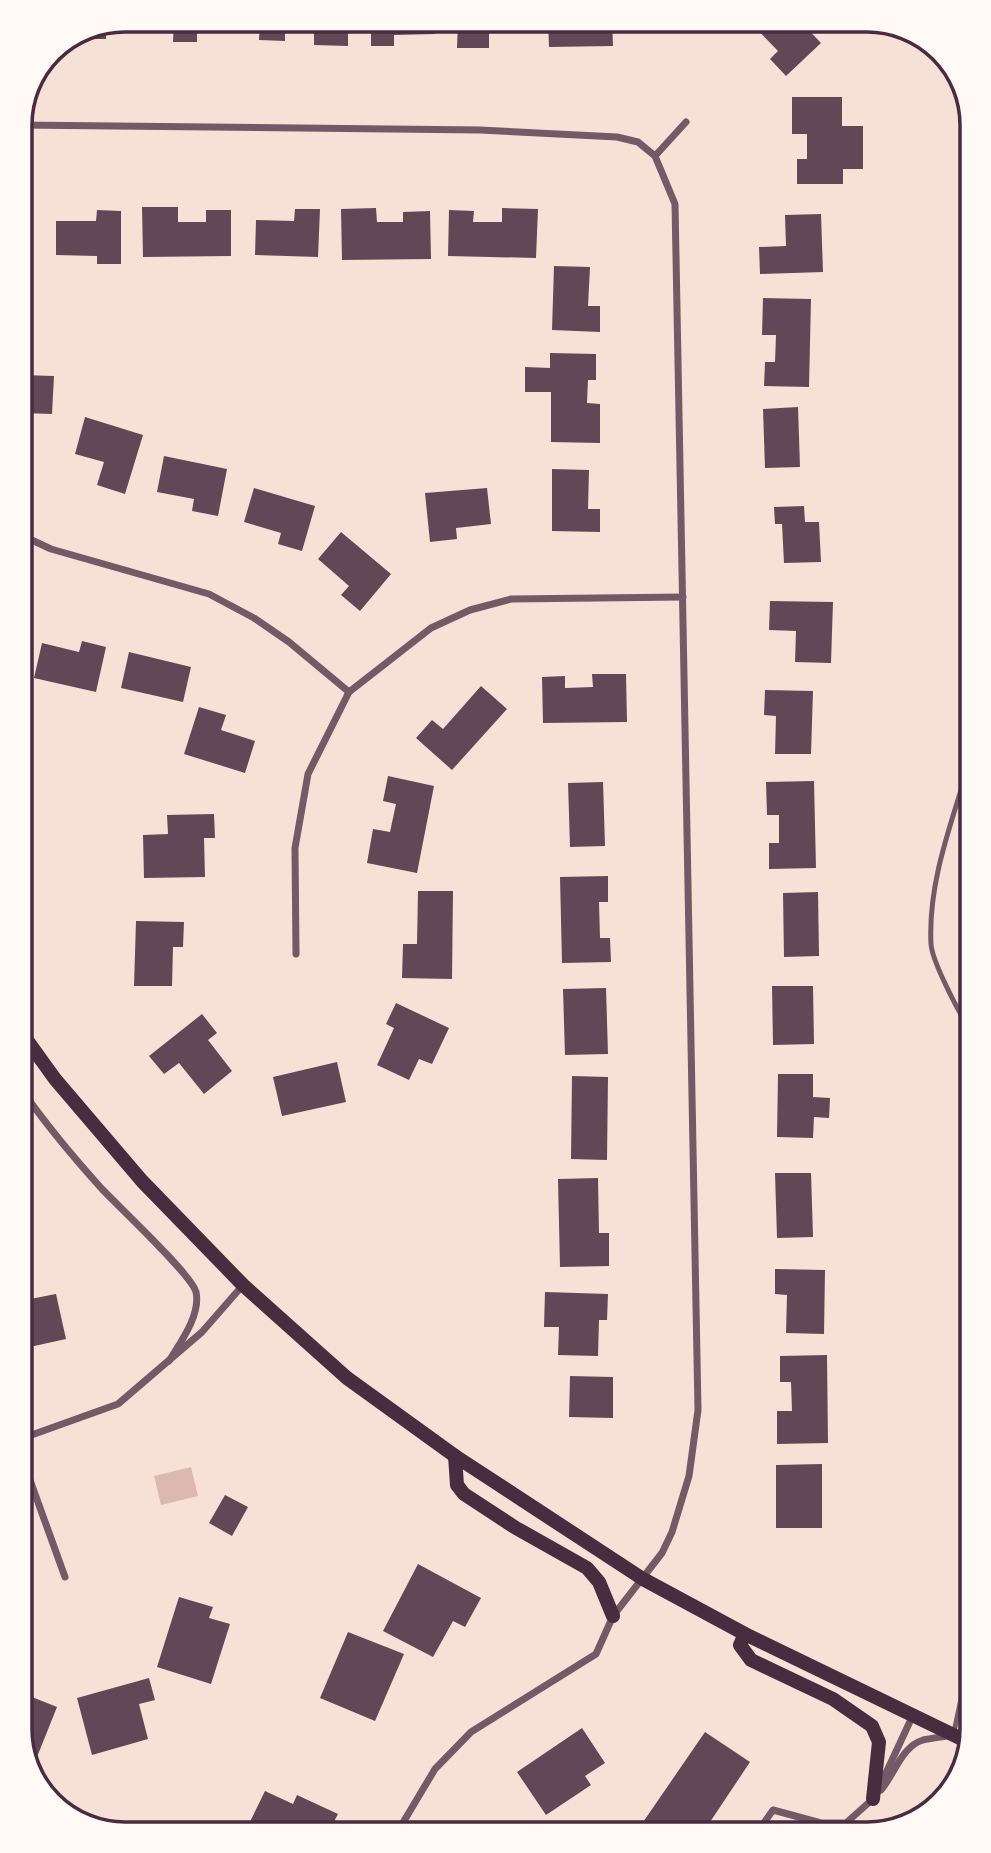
<svg xmlns="http://www.w3.org/2000/svg" width="991" height="1853" viewBox="0 0 991 1853" font-family="'Zilla Slab',serif">
<style>
.water{fill:#dcb8b0}
.building{fill:#644757}
.lines{fill:none;stroke-linecap:round;stroke-linejoin:round}
.service{stroke:#755966;stroke-width:5}
.minor{stroke:#755966;stroke-width:7}
.secondary{stroke:#4a2c40;stroke-width:14}
.rim{fill:none;stroke:#4a2c40;stroke-width:3.5}
</style>
<rect width="100%" height="100%" fill="#f7e1d7"/>
<path class="water" d="M191 1467 198 1496 161 1505 154 1476Z"/>
<g class="building">
<path d="M124 19H144V30L106 29V39H77Z"/>
<path d="M174 19H237V31L197 30V42H173Z"/>
<path d="M260 19H348V46L314 45V31L285 30V41L259 40Z"/>
<path d="M371 19H435V34L394 35V46H371Z"/>
<path d="M458 19H517V25H489V48H457Z"/>
<path d="M548 19H612L613 46 549 47Z"/>
<path d="M753 19H798L821 43 786 76 770 59 778 51 750 22Z"/>
<path d="M792 97H842V126H863V169H843V184H797V159H807V134H792Z"/>
<path d="M142 207H178V222H206V210H231V256L143 257Z"/>
<path d="M376 208 377 222H403V212L430 211 431 259 342 260 341 209Z"/>
<path d="M502 208 538 209 536 258 448 256 449 210 474 211 473 222H502Z"/>
<path d="M295 209H320L318 257 255 255 256 220 294 221Z"/>
<path d="M97 210 121 211V264H97V256L56 255V221H96Z"/>
<path d="M821 214 823 272 760 274 759 247 786 246 785 215Z"/>
<path d="M20 234 33 235 29 274 20 272Z"/>
<path d="M554 266 590 267 588 306H600V332L552 330Z"/>
<path d="M763 298 811 299 809 387 764 386 765 362H775L776 335H762Z"/>
<path d="M550 353 596 354V380H588L587 403 600 404V443L551 442V392H525V367L550 368Z"/>
<path d="M21 375 54 376 52 414 21 413Z"/>
<path d="M798 407 800 467 765 468 763 409Z"/>
<path d="M85 417 143 435 125 494 97 485 104 462 75 454Z"/>
<path d="M164 456 227 469 218 516 192 511 194 499 157 492Z"/>
<path d="M552 469 589 470 588 509H600V532L552 531Z"/>
<path d="M254 488 315 506 302 551 278 544 281 533 244 522Z"/>
<path d="M487 488 491 524 456 528 457 539 430 542 425 493Z"/>
<path d="M804 506 805 522H819L821 562 784 563 782 524H775L774 507Z"/>
<path d="M341 532 391 574 360 611 341 595 349 586 318 559Z"/>
<path d="M770 601 833 602 831 663 795 662 796 631 769 630Z"/>
<path d="M82 641 106 647 96 692 34 678 42 643 79 652Z"/>
<path d="M129 652 191 667 183 702 121 688Z"/>
<path d="M592 674H626L627 722 543 723 542 677 565 676V688L593 687Z"/>
<path d="M481 686 507 709 452 770 416 738 432 720 443 729Z"/>
<path d="M765 690 813 691 811 754H775L776 716 764 715Z"/>
<path d="M199 707 226 715 221 730 255 741 245 773 184 754Z"/>
<path d="M388 776 434 786 417 873 367 863 373 829 390 832 396 804 383 801Z"/>
<path d="M814 781 816 868 769 869V843H779V815H767L766 782Z"/>
<path d="M603 782 605 846 570 847 568 783Z"/>
<path d="M214 814 215 838H204L205 877 144 878 143 835 168 834 167 815Z"/>
<path d="M608 876V902H599L600 938H610L611 962 562 963 560 877Z"/>
<path d="M418 891H453L452 979 402 978 403 944H417Z"/>
<path d="M818 892 819 956 784 957 783 893Z"/>
<path d="M136 921 184 922 183 947H173L172 986H134Z"/>
<path d="M772 986H813L814 1044 773 1045Z"/>
<path d="M606 988 608 1054 565 1055 563 989Z"/>
<path d="M396 1003 449 1028 432 1064 419 1059 409 1080 377 1065 394 1028 386 1024Z"/>
<path d="M202 1014 217 1033 208 1040 232 1071 204 1094 179 1063 164 1074 149 1056Z"/>
<path d="M337 1062 346 1102 282 1116 273 1077Z"/>
<path d="M778 1074H813V1097L830 1098 829 1118 814 1117 813 1138 777 1137Z"/>
<path d="M572 1076 608 1077 607 1160 571 1159Z"/>
<path d="M775 1173H811L813 1237 777 1238Z"/>
<path d="M598 1178 599 1233H609V1266L560 1267 558 1179Z"/>
<path d="M775 1269 825 1270 824 1334 786 1333 787 1295 775 1294Z"/>
<path d="M545 1292 608 1294 607 1320H599L598 1356 558 1355 559 1327H544Z"/>
<path d="M56 1294 66 1339 25 1348V1300Z"/>
<path d="M827 1355 828 1443 777 1444V1411H792L791 1382H780V1356Z"/>
<path d="M570 1376 613 1377V1418L569 1417Z"/>
<path d="M822 1464V1528H776V1465Z"/>
<path d="M225 1495 248 1507 232 1536 209 1523Z"/>
<path d="M418 1564 481 1598 465 1627 453 1621 433 1657 383 1631Z"/>
<path d="M179 1597 213 1607 209 1618 230 1624 211 1684 157 1667Z"/>
<path d="M348 1632 404 1654 375 1721 320 1698Z"/>
<path d="M149 1678 155 1700 139 1704 148 1739 92 1755 77 1698Z"/>
<path d="M27 1695 57 1707 37 1757 27 1753Z"/>
<path d="M582 1728 605 1763 585 1776 591 1785 546 1815 517 1772Z"/>
<path d="M705 1732 750 1762 706 1828H639Z"/>
<path d="M265 1791 293 1804 297 1795 338 1814 329 1831 245 1832Z"/>
</g>
<g class="lines">
<g class="service">
<path d="M967 771C950 827 928 884 931 944 932 961 958 1011 968 1026"/>
<path d="M954 1732 971 1652"/>
</g>
<g class="minor">
<path d="M19 125 480 130 617 137 638 142 655 156 675 204 698 1410 689 1476 672 1532 662 1553 613 1616 596 1654 471 1732 435 1769 398 1831"/>
<path d="M655 156 686 122"/>
<path d="M21 535 51 549 209 594 254 618 289 642 349 692"/>
<path d="M296 954 295 848 308 774 349 692 431 628 470 610 511 599 683 597"/>
<path d="M24 1093C48 1127 74 1158 102 1189 119 1207 192 1275 196 1292 201 1315 180 1343 169 1361"/>
<path d="M26 1437 118 1404 202 1332 243 1285"/>
<path d="M26 1469 65 1577"/>
<path d="M879 1788 913 1715"/>
<path d="M881 1790C894 1775 902 1746 923 1740 932 1738 942 1737 952 1735"/>
<path d="M761 1827 773 1810 821 1823H846L874 1798"/>
</g>
<g class="secondary">
<path d="M24 1036 55 1079 142 1181 243 1285 347 1378 455 1456 643 1579 745 1634 968 1742"/>
<path d="M455 1456 457 1485 464 1494 516 1528 587 1568 599 1582 613 1616"/>
<path d="M745 1634 740 1645 751 1660 833 1699 872 1726 879 1742 873 1799"/>
</g>
</g>
<path d="M0 0H991V1853H0ZM125 32H867A93 93 0 0 1 960 125V1729A93 93 0 0 1 867 1822H125A93 93 0 0 1 32 1729V125A93 93 0 0 1 125 32Z" fill="#fffaf5" fill-rule="evenodd"/>
<path class="rim" d="M125 32H867A93 93 0 0 1 960 125V1729A93 93 0 0 1 867 1822H125A93 93 0 0 1 32 1729V125A93 93 0 0 1 125 32Z"/>
</svg>
